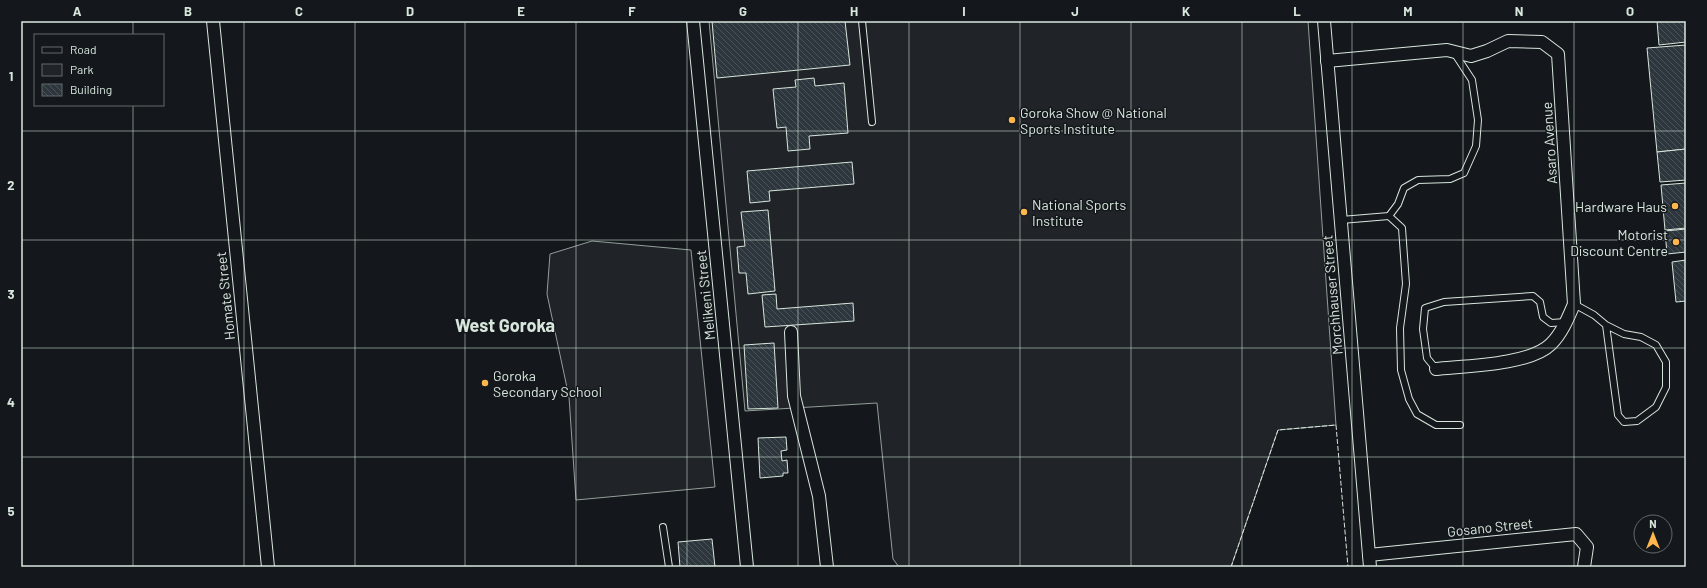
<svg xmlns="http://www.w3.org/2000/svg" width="1707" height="588" viewBox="0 0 1707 588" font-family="Barlow,sans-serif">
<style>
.park{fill:#202428;stroke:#939e99}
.building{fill:url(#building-back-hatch);stroke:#d8e6dc}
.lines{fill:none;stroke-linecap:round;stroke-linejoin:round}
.service-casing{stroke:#d8e6dc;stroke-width:8}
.minor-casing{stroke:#d8e6dc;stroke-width:14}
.service{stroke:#14181c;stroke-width:6}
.minor{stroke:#14181c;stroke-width:12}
.fence{stroke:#d8e6dc;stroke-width:1;stroke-dasharray:5 2;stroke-linecap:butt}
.grid{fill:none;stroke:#d8e6dc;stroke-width:1;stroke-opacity:0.55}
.poi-dot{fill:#ffb74d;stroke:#14181c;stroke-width:1.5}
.labels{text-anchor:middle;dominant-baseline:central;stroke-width:3;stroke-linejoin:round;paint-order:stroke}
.poi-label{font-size:14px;fill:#d8e6dc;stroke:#14181c;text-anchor:start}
.street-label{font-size:14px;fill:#d8e6dc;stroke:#14181c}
.district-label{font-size:18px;font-weight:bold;fill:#d8e6dc;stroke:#14181c}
.neatline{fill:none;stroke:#d8e6dc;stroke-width:1.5}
.grid-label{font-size:13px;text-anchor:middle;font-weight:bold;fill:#d8e6dc}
</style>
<defs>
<pattern id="building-back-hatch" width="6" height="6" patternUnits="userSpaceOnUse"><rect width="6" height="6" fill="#2c363c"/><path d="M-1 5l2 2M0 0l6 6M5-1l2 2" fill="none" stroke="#4a5358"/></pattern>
</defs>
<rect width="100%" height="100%" fill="#14181c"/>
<g class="park">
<path d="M709 21H1308L1336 425 1278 430 1231 567H899L893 559 877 403 745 411Z"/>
<path d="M592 241 691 250 715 487 576 500 569 397 547 294 550 254Z"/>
</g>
<g class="building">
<path d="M712 21H845L850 65 717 78Z"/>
<path d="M1657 21H1686V42L1659 45Z"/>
<path d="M1686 45V149L1657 152 1647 48Z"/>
<path d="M814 78 815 86 844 83 848 133 809 136 810 149 788 151 786 127 777 128 773 89 796 87 795 80Z"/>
<path d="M1686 149V180L1660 182 1657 152Z"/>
<path d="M852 162 854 184 769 191 770 201 750 203 747 171Z"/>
<path d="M1686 183V228L1665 230 1661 185Z"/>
<path d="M768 210 775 291 748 294 746 273H739L737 247 745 246 741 212Z"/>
<path d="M1686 229V252L1667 254 1665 231Z"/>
<path d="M1686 260V301L1676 302 1672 262Z"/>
<path d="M776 294 777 309 853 303 854 321 765 327 762 295Z"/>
<path d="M774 343 778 408 748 409 744 345Z"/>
<path d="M786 437 787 450 781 451 782 461 787 460 788 473H783V476L760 478 758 438Z"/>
<path d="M712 539 715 567H680L678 542Z"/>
</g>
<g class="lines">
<defs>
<g id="service">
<path d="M862 21 872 122"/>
<path d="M1389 216 1402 228 1406 284 1400 328 1401 370 1409 399 1417 414 1436 425H1460"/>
<path d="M1341 220 1389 216 1398 204 1404 188 1418 180 1450 179 1464 173 1476 146 1478 120 1472 80 1455 54"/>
<path d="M1574 304 1594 315 1606 325 1618 415 1624 422 1637 421 1656 407 1666 387V362L1656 345 1641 337 1624 334 1606 325"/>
<path d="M1436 369 1427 358 1423 329 1425 308 1444 302 1533 296 1540 302 1543 317 1551 323 1566 322"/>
<path d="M663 527 669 567"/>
</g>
<g id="minor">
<path d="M213 21 268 567"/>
<path d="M693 21 747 567"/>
<path d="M1324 21 1370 567"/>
<path d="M1327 61 1447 50 1471 56 1487 51 1508 41 1542 42 1558 54 1574 304C1568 318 1562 333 1551 344 1530 365 1466 366 1436 369"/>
<path d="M791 332 794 396 819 496 827 567"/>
<path d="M1369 555 1576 534 1587 547 1584 567"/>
</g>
</defs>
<use href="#service" class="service-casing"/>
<use href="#minor" class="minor-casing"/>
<use href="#service" class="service"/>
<use href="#minor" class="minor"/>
<path class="fence" d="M1231 567 1278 430 1336 425 1348 567"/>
</g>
<path class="grid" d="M133 21V35M244 21V567M355 21V567M465 21V567M576 21V567M687 21V567M798 21V567M909 21V567M1020 21V567M1131 21V567M1242 21V567M1352 21V567M1463 21V567M1574 21V567M133 105V567M21 131H1686M21 240H1686M21 348H1686M21 457H1686"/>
<g class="poi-dot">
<circle cx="1012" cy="120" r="4"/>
<circle cx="1675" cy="206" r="4"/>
<circle cx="1024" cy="212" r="4"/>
<circle cx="1676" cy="242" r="4"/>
<circle cx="485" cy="383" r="4"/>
</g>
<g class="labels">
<g class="poi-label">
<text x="1020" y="112">Goroka Show @ National<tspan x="1020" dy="16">Sports Institute</tspan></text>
<text x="1032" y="204">National Sports<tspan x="1032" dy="16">Institute</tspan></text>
<text x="1667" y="206" text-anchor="end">Hardware Haus</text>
<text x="1668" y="234" text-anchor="end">Motorist<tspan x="1668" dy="16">Discount Centre</tspan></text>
<text x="493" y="375">Goroka<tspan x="493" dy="16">Secondary School</tspan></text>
</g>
<g class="street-label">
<text transform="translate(1549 143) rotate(-94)">Asaro Avenue</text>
<text transform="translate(705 295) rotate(-96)">Melikeni Street</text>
<text transform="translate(1332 295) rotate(-95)">Morchhauser Street</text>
<text transform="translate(225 296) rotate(-96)">Homate Street</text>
<text transform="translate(1490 527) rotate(-6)">Gosano Street</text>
</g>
<g class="district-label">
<text x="505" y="325">West Goroka</text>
</g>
</g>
<rect width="1707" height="588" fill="none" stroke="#14181c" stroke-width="44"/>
<rect x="34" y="34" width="130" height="72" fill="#14181c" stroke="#626a69"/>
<rect x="42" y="47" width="20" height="6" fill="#14181c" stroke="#626a69"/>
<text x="70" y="54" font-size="12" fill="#d8e6dc">Road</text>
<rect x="42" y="64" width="20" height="12" fill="#202428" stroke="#626a69"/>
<text x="70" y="74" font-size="12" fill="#d8e6dc">Park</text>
<rect x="42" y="84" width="20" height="12" fill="url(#building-back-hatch)" stroke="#626a69"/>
<text x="70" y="94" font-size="12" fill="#d8e6dc">Building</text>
<g transform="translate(1653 534)"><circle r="19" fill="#14181c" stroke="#626a69"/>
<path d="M0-3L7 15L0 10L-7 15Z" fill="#ffb74d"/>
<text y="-6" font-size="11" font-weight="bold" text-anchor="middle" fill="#d8e6dc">N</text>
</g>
<rect x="22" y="22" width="1663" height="544" class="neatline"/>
<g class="grid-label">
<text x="77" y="16">A</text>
<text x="188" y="16">B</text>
<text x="299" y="16">C</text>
<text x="410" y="16">D</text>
<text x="521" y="16">E</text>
<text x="632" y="16">F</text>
<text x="743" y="16">G</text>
<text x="854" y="16">H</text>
<text x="964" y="16">I</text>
<text x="1075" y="16">J</text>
<text x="1186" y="16">K</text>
<text x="1297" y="16">L</text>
<text x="1408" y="16">M</text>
<text x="1519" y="16">N</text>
<text x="1630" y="16">O</text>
<text x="11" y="81">1</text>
<text x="11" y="190">2</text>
<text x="11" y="299">3</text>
<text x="11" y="407">4</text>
<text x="11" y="516">5</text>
</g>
</svg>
